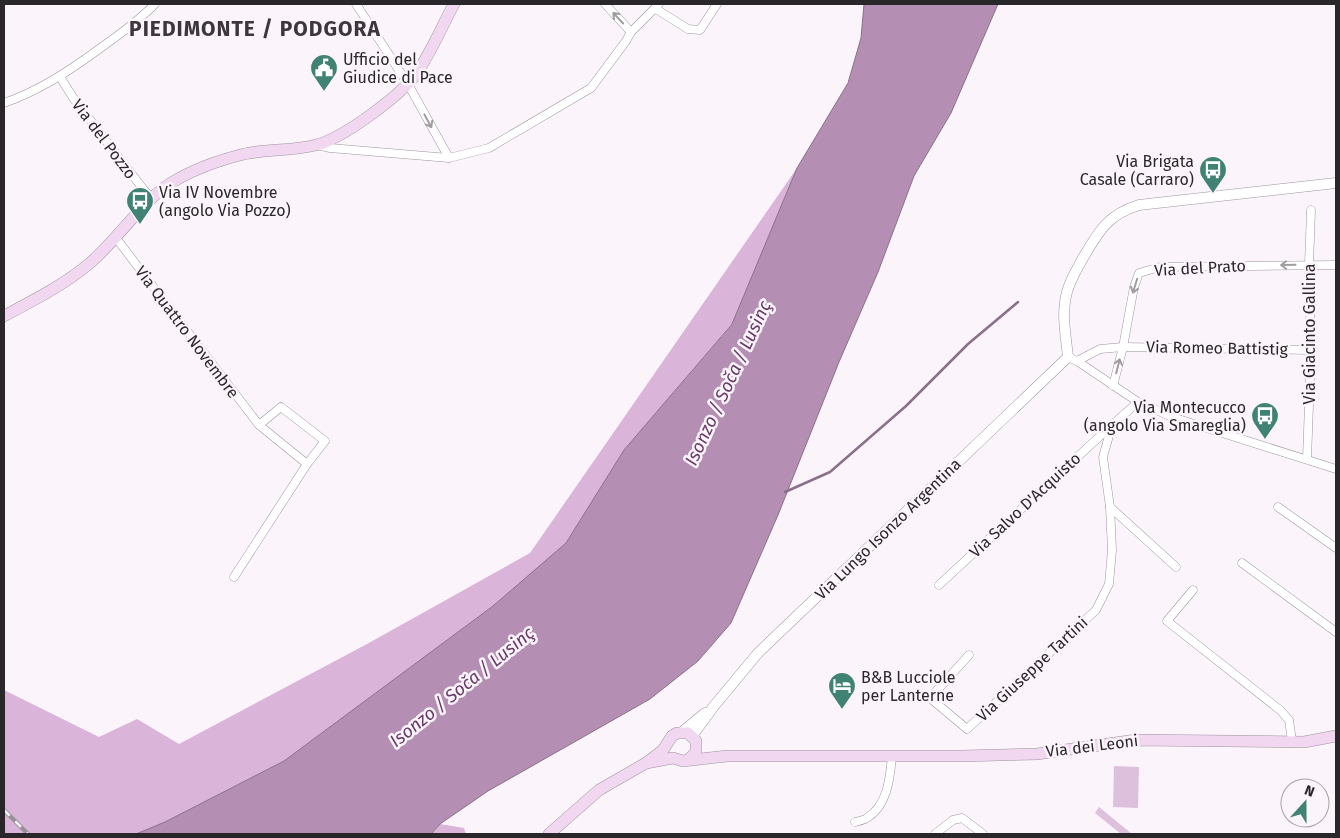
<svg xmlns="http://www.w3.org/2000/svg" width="1340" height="838" viewBox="0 0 1340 838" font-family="'Fira Sans',sans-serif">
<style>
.green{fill:#ddc1dc}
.forest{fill:#dbb4da}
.water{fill:#b48fb3;stroke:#8b708a}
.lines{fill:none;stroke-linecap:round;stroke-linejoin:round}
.stream{stroke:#8b708a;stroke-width:2.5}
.minor-casing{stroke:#9c969c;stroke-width:9}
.tertiary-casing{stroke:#9c969c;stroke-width:11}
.secondary-casing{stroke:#9c969c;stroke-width:12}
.minor{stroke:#fff;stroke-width:8}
.tertiary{stroke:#fff;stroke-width:10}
.secondary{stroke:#f1d7f0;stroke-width:11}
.rail-casing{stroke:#979296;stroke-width:4.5}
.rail{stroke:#fbf4fa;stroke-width:2.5;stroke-dasharray:8;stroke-linecap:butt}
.oneway{stroke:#9f9e9f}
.labels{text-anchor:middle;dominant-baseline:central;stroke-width:5;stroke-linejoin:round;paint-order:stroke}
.poi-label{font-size:16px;fill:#2a272a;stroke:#fbf4fa;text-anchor:start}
.street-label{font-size:16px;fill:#2a272a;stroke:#fbf4fa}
.water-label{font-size:18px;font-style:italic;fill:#693969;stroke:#fbf4fa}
.district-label{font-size:21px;font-weight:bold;letter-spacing:1px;fill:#3c373c;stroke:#fbf4fa}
</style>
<rect width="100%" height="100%" fill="#fbf4fa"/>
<g class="green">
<path d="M1114 766 1139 767 1138 808 1113 807Z"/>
<path d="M1099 807 1132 834H1121L1095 813Z"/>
</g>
<g class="forest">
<path d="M797 168 733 322 624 450 566 543 493 606 284 761 165 822 136 834H4V690L99 737 137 719 179 744 367 644 530 553Z"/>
<path d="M440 824 464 828 466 834H431Z"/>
</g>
<path class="water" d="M864 4H998L951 113 914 176 878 272 839 362 778 515 731 623 698 661 650 699 488 791 440 824 431 834H136L165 822 284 761 493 606 566 543 624 450 732 324 797 168 848 83 861 38Z"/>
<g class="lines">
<path class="stream" d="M785 492 830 472 906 406 968 344 1018 302"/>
<defs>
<g id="minor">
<path d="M356 4 408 84 449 158"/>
<path d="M605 4 631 32"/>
<path d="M656 9 688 29 700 30 717 4"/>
<path d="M60 77 74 99 144 190 152 198"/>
<path d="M4 103C38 91 66 73 95 52 116 37 137 22 155 4"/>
<path d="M317 145 330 148 449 158 489 148 591 88 626 41 631 32 659 4"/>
<path d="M116 238 259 425 307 464 234 577"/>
<path d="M1068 357 1077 361 1138 402 1172 417 1336 469"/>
<path d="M1077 361 1100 349 1123 347 1311 350"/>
<path d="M1113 386 1123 347 1134 287 1139 273 1160 267 1336 265"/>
<path d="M1138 402 1112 425 1103 457 1110 507 1176 567"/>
<path d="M259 425 281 407 325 441 307 464"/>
<path d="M1307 459 1311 350 1309 265 1311 210"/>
<path d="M1278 507 1336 548"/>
<path d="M1242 563 1336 632"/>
<path d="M939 585 1112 425"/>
<path d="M1193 590 1167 621 1280 710 1289 720 1292 741"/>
<path d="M969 655 930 698 967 729 1096 610 1109 584 1112 550 1110 507"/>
<path d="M855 822C859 821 864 820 867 818 888 805 890 777 892 756"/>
<path d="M935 834 953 820 962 818 983 834"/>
</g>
<g id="tertiary">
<path d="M682 732 705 713"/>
<path d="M692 736 714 706 758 653 1068 357C1066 336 1061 314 1067 292 1070 280 1077 269 1083 258 1099 231 1107 215 1139 205L1336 183"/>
</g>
<g id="secondary">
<path d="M4 316C34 300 64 285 90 263 118 239 142 201 171 183 192 170 220 160 244 154 268 149 292 151 316 145 342 139 400 96 416 74 431 53 442 26 454 4"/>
<path d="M646 763 673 758 683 761 727 756H962L1037 754 1136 740 1304 742 1336 736"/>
<path d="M549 834 599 790 646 763 663 750 672 736 677 733H688L696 741V752L688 760"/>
</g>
</defs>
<use href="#minor" class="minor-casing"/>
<use href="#tertiary" class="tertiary-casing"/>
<use href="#secondary" class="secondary-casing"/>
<use href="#minor" class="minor"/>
<use href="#tertiary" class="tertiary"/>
<use href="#secondary" class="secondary"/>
<defs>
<path id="rail" d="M4 810 28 834"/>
</defs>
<use href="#rail" class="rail-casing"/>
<use href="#rail" class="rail"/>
</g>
<defs><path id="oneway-shaft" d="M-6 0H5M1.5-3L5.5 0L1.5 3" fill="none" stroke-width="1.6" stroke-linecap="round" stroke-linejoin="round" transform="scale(1.25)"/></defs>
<g class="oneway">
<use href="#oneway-shaft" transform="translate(618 18) rotate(-133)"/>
<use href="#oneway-shaft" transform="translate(428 121) rotate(61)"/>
<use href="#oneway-shaft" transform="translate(1288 265) rotate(179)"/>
<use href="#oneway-shaft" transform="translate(1135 286) rotate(107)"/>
<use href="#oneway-shaft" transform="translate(1118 366) rotate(-76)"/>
</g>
<defs>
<symbol id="civic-pin" viewBox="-11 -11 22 30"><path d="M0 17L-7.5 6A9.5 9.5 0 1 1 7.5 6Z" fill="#408273" stroke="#fbf4fa"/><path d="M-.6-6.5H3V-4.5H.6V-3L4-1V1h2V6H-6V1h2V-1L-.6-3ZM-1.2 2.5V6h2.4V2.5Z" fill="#fff"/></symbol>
<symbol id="bus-pin" viewBox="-11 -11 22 30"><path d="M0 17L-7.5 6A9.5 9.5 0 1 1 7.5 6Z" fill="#408273" stroke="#fbf4fa"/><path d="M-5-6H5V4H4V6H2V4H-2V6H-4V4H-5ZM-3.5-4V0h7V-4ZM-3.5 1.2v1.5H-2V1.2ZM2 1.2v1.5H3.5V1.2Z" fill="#fff"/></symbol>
<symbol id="hotel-pin" viewBox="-11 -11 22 30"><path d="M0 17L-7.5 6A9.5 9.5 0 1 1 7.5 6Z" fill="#408273" stroke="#fbf4fa"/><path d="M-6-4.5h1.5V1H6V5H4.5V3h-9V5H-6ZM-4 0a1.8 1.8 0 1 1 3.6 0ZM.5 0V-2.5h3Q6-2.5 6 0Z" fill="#fff"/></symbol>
</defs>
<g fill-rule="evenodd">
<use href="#civic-pin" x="308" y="52" width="32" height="43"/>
<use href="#bus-pin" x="1197" y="154" width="32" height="43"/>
<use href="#bus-pin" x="124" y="185" width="32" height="43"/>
<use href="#bus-pin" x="1249" y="400" width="32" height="43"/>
<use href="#hotel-pin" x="826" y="670" width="32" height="43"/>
</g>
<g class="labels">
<g class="poi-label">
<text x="343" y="59">Ufficio del<tspan x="343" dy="18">Giudice di Pace</tspan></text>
<text x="1194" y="161" text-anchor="end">Via Brigata<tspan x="1194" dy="18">Casale (Carraro)</tspan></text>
<text x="159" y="192">Via IV Novembre<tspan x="159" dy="18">(angolo Via Pozzo)</tspan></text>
<text x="1246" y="407" text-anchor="end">Via Montecucco<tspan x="1246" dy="18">(angolo Via Smareglia)</tspan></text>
<text x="861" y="677">B&amp;B Lucciole<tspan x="861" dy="18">per Lanterne</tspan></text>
</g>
<g class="street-label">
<text transform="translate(104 139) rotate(53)">Via del Pozzo</text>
<text transform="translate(1200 268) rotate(-3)">Via del Prato</text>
<text transform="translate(187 332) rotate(53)">Via Quattro Novembre</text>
<text transform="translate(1309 334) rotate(-90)">Via Giacinto Gallina</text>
<text transform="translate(1217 348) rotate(1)">Via Romeo Battistig</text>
<text transform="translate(1025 505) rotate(-43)">Via Salvo D'Acquisto</text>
<text transform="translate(888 529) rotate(-44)">Via Lungo Isonzo Argentina</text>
<text transform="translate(1032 669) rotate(-43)">Via Giuseppe Tartini</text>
<text transform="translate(1092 746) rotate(-7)">Via dei Leoni</text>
</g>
<g class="water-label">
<text transform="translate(728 383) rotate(-65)">Isonzo / Soča / Lusinç</text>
<text transform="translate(462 687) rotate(-39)">Isonzo / Soča / Lusinç</text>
</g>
<g class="district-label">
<text x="255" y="29">PIEDIMONTE / PODGORA</text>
</g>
</g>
<rect width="1340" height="838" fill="none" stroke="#2a272a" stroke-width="10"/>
<g transform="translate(1305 803) rotate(21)"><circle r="24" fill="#fbf4fa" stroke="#a7a2a7"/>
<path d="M0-4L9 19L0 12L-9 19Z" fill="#408273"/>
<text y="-8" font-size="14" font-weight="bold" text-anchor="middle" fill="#2a272a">N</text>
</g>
</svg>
